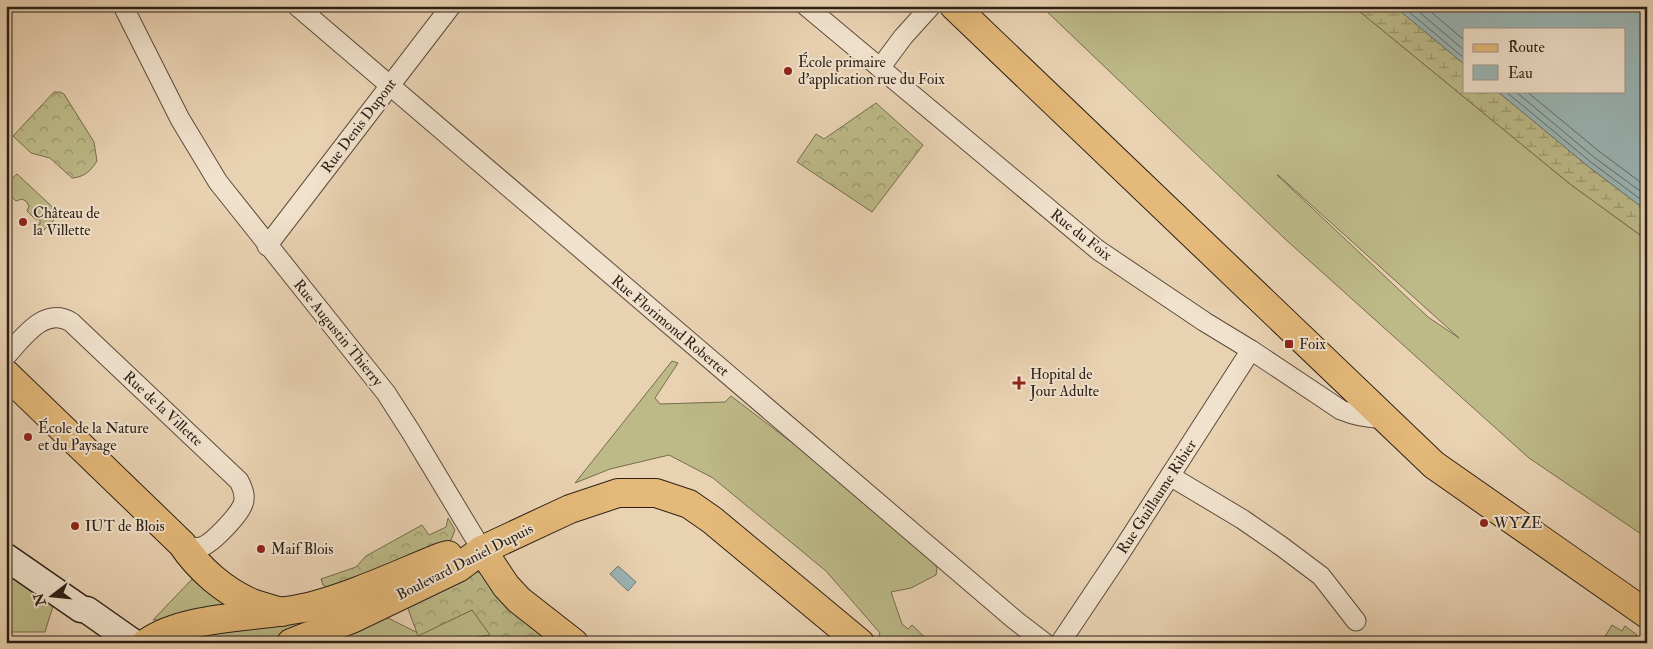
<svg xmlns="http://www.w3.org/2000/svg" width="1653" height="649" viewBox="0 0 1653 649" font-family="'IM FELL Double Pica',serif">
<style>
.grass{fill:#bdba88;stroke:#746d4f;fill-rule:evenodd}
.forest{fill:url(#forest-crowns);stroke:#746d4f}
.wetland{fill:url(#wetland-marsh);stroke:#746d4f}
.water{fill:#9ab5b5;stroke:#6e7975}
.lines{fill:none;stroke-linecap:round;stroke-linejoin:round}
.shore{stroke:#636a66;stroke-width:1}
.street-casing{stroke:#5b4c3d;stroke-width:21}
.secondary-casing{stroke:#2c2016;stroke-width:29}
.primary-casing{stroke:#2c2016;stroke-width:30}
.street{stroke:#f1e2cd;stroke-width:19}
.secondary{stroke:#f1e2cd;stroke-width:26}
.primary{stroke:#e4b979;stroke-width:28}
.poi-dot{fill:#8f2418;stroke:#f1e2cd;stroke-width:2}
.labels{text-anchor:middle;dominant-baseline:central;stroke-width:4;stroke-linejoin:round;paint-order:stroke}
.poi-label{font-size:15px;fill:#2c2016;stroke:#f1e2cd;text-anchor:start}
.street-label{font-size:15px;fill:#2c2016;stroke:#f1e2cd}
</style>
<defs>
<pattern id="forest-crowns" width="20" height="18" patternUnits="userSpaceOnUse" patternTransform="scale(1.25)"><rect width="20" height="18" fill="#bdba88"/><path d="M2 6a3 3 0 1 1 6 0M12 15a3 3 0 1 1 6 0" fill="none" stroke="#9a976e"/></pattern>
<pattern id="wetland-marsh" width="20" height="14" patternUnits="userSpaceOnUse" patternTransform="scale(1.25)"><rect width="20" height="14" fill="#bdba88"/><path d="M1 5h8M5 5V1M11 12h8M15 12V8" fill="none" stroke="#9a976e"/></pattern>
</defs>
<rect width="100%" height="100%" fill="#e9d2b2"/>
<filter id="stains"><feTurbulence type="fractalNoise" baseFrequency=".004" numOctaves="4"/><feColorMatrix values="0 0 0 0 .2 0 0 0 0 .09 0 0 0 0 .02 0 0 0 .5 -.17"/></filter>
<radialGradient id="worn" r=".72"><stop offset=".6" stop-color="#630" stop-opacity="0"/><stop offset="1" stop-color="#630" stop-opacity=".3"/></radialGradient>
<g class="grass">
<path d="M1041 6H1353L1570 184 1647 240V538L1529 458 1284 238ZM1277 175H1278L1459 338 1428 317Z"/>
<path d="M17 174 60 214 42 232 35 225 40 224V220L35 219 27 211 29 206 26 201 22 199 16 201 7 192 6 184Z"/>
<path d="M672 361 678 363 655 398 660 404 725 402 731 396 799 448 931 558 937 568 936 575 911 588 891 592 902 624 908 629 912 625 931 643H888L879 636 880 633 826 571 713 478 669 455 610 469 575 483Z"/>
<path d="M6 574 53 606 45 632H6Z"/>
<path d="M196 575 228 605 157 620H153Z"/>
<path d="M336 608 317 625 271 643H205L201 631Z"/>
<path d="M472 610 491 635 459 640 460 643H447V638L426 643H332L386 617 420 634Z"/>
<path d="M1612 625 1622 631 1625 626 1637 635 1632 643H1624L1619 639 1617 643H1601Z"/>
</g>
<g class="forest">
<path d="M54 92H60L64 94 94 142 97 161C90 172 84 177 72 178L50 158 31 153 13 136Z"/>
<path d="M876 103 923 145 872 212 797 162 816 134 824 139Z"/>
<path d="M448 518 455 530 451 540 417 555 332 589 323 585 321 579 356 567 366 556 422 525 429 535 446 527Z"/>
<path d="M477 572 485 574 509 610 556 643H529L523 640 522 643H460L459 640 490 635 472 610 418 636 407 606Z"/>
</g>
<path class="wetland" d="M1353 6H1394L1464 64V91H1497L1589 167 1647 211V240L1570 184Z"/>
<g class="water">
<path d="M1394 6H1647V211L1589 167 1497 91H1624V29H1464V64Z"/>
<path d="M618 566 636 582 628 591 610 574Z"/>
</g>
<g class="lines">
<g class="shore">
<path d="M1402 6 1464 58"/>
<path d="M1412 6 1464 50"/>
<path d="M1424 6 1464 40"/>
<path d="M1505 91 1592 163 1647 204"/>
<path d="M1515 91 1595 158 1647 196"/>
<path d="M1526 91 1600 152 1647 187"/>
</g>
<defs>
<g id="street">
<path d="M123 6 180 119 218 182 386 393 411 432 482 550"/>
<path d="M297 6 1015 620 1045 643"/>
<path d="M806 6 1098 250 1205 322 1251 350 1341 410C1356 416 1369 419 1385 418"/>
<path d="M880 68 903 37 931 6"/>
<path d="M267 246 451 6"/>
<path d="M6 356C23 338 44 306 71 322L239 481C243 489 246 496 243 504 239 515 212 544 201 547 194 549 189 546 182 544"/>
<path d="M1170 476 1242 519 1281 546 1321 576 1356 621"/>
<path d="M1060 643 1119 555 1251 350"/>
</g>
<path id="secondary" d="M6 557 81 609 87 610 134 643"/>
<g id="primary">
<path d="M954 6 1434 465 1647 614"/>
<path d="M6 374 182 544C199 569 224 591 252 603 262 607 272 609 282 612"/>
<path d="M482 550 506 586 519 600 574 643"/>
<path d="M146 643C189 613 262 619 312 606 357 594 398 574 441 557L448 555"/>
<path d="M291 643 354 618 458 568 482 550 570 509 618 493H656L689 504 712 520 860 643"/>
</g>
</defs>
<use href="#street" class="street-casing"/>
<use href="#secondary" class="secondary-casing"/>
<use href="#primary" class="primary-casing"/>
<use href="#street" class="street"/>
<use href="#secondary" class="secondary"/>
<use href="#primary" class="primary"/>
</g>
<g class="poi-dot">
<circle cx="788" cy="71" r="5"/>
<circle cx="23" cy="222" r="5"/>
<rect x="1284" y="339" width="10" height="10" rx="2.5"/>
<path d="M1016.5 375.5h5v5h5v5h-5v5h-5v-5h-5v-5h5z"/>
<circle cx="28" cy="437" r="5"/>
<circle cx="1484" cy="523" r="5"/>
<circle cx="75" cy="526" r="5"/>
<circle cx="261" cy="549" r="5"/>
</g>
<g class="labels">
<g class="poi-label">
<text x="798" y="62">École primaire<tspan x="798" dy="17">d'application rue du Foix</tspan></text>
<text x="33" y="213">Château de<tspan x="33" dy="17">la Villette</tspan></text>
<text x="1299" y="344">Foix</text>
<text x="1030" y="374">Hopital de<tspan x="1030" dy="17">Jour Adulte</tspan></text>
<text x="38" y="428">École de la Nature<tspan x="38" dy="17">et du Paysage</tspan></text>
<text x="1494" y="523">WYZE</text>
<text x="85" y="526">IUT de Blois</text>
<text x="271" y="549">Maif Blois</text>
</g>
<g class="street-label">
<text transform="translate(359 126) rotate(-53)">Rue Denis Dupont</text>
<text transform="translate(1081 235) rotate(38)">Rue du Foix</text>
<text transform="translate(670 326) rotate(40)">Rue Florimond Robertet</text>
<text transform="translate(338 333) rotate(51)">Rue Augustin Thierry</text>
<text transform="translate(163 409) rotate(43)">Rue de la Villette</text>
<text transform="translate(1157 497) rotate(-57)">Rue Guillaume Ribier</text>
<text transform="translate(465 562) rotate(-27)">Boulevard Daniel Dupuis</text>
</g>
</g>
<rect width="1653" height="649" fill="none" stroke="#e9d2b2" stroke-width="25"/>
<rect x="8" y="8" width="1638" height="634" fill="none" stroke="#2c2016" stroke-width="2.5"/>
<rect x="12" y="12" width="1628" height="624" fill="none" stroke="#2c2016"/>
<rect x="1463" y="28" width="162" height="65" fill="#f1e2cd" stroke="#a29484"/>
<rect x="1473" y="44" width="25" height="8" fill="#e4b979" stroke="#a29484"/>
<text x="1508" y="52" font-size="15" fill="#2c2016">Route</text>
<rect x="1473" y="65" width="25" height="15" fill="#9ab5b5" stroke="#a29484"/>
<text x="1508" y="78" font-size="15" fill="#2c2016">Eau</text>
<g transform="translate(52 596) rotate(254)" stroke="#f1e2cd" stroke-width="4" paint-order="stroke">
<path d="M0-4L9 19L0 12L-9 19Z" fill="#2c2016"/>
<text y="-8" font-size="14" font-weight="bold" text-anchor="middle" fill="#2c2016">N</text>
</g>
<rect width="100%" height="100%" filter="url(#stains)"/>
<rect width="100%" height="100%" fill="url(#worn)"/>
</svg>
